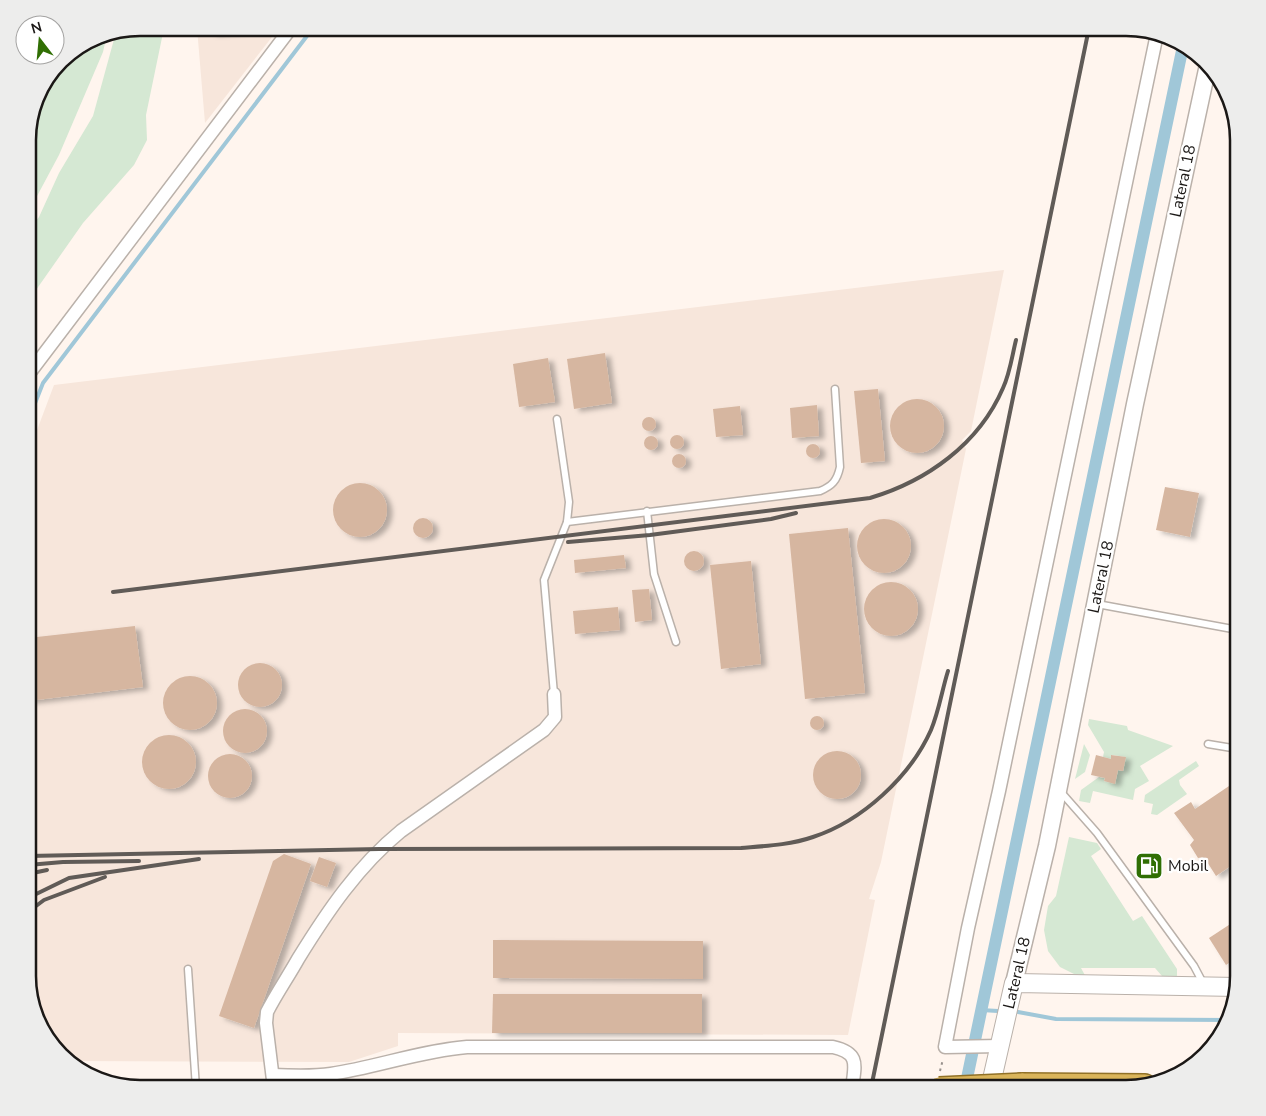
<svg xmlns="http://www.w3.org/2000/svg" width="1266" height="1116" viewBox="0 0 1266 1116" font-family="'Nunito Sans',sans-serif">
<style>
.built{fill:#f7e6db}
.green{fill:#d5e8d3}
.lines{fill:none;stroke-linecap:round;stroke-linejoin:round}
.stream{stroke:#a0c7d8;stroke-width:4}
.canal{stroke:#a0c7d8;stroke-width:12}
.building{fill:#d6b6a0;filter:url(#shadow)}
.service-casing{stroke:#bab1aa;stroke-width:9}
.minor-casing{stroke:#bab1aa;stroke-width:15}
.tertiary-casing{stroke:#bab1aa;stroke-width:19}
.secondary-casing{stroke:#bab1aa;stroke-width:20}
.trunk-casing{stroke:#917127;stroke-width:24}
.path{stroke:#98918d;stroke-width:2;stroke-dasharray:2.5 4;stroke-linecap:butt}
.service{stroke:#fff;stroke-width:6}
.minor{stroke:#fff;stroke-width:12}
.tertiary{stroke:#fff;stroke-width:16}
.secondary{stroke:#fff;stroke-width:18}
.trunk{stroke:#dab45a;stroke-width:21}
.rail{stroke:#605b57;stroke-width:4}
.trunk-bridge-casing{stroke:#917127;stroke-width:24;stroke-linecap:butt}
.trunk-bridge{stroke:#dab45a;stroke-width:21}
.labels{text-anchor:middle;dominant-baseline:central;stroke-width:4.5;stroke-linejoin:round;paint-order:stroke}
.street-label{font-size:16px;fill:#1b1816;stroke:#fff}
.poi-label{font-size:16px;fill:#1b1816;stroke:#fff;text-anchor:start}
.rim{fill:none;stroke:#1b1816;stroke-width:2.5}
</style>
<defs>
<filter id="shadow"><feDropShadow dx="5.5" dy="3" stdDeviation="2.5" flood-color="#0004"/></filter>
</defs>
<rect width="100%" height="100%" fill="#fff5ee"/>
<g class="built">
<path d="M197 28H279L205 123Z"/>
<path d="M1004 270 971 431 962 440 966 449 881 862 869 899 875 900 848 1035 398 1033V1046L349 1062 69 1061 61 1056 36 1019 28 983V454L54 385Z"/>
</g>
<g class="green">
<path d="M141 28H164L146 115 147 140 134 165 83 223 29 300 28 329V231L39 217 59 173 93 116 116 32Z"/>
<path d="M107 34 103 52 59 155 28 213C28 187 24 158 28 133 34 91 63 43 107 34Z"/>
<path d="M1089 719 1127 726 1128 730 1173 746 1140 766 1149 781 1135 789 1133 800 1093 791 1090 803 1079 801 1081 790 1099 777 1105 778 1104 781 1115 783 1118 770 1123 771 1125 757 1112 755 1111 759 1103 757 1104 752 1088 725Z"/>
<path d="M1084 744 1090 755 1085 772 1075 779Z"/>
<path d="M1196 761 1199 766 1179 780 1180 785 1187 794 1157 815 1151 814 1153 804 1144 802 1145 795Z"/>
<path d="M1069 837 1097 843 1101 849 1091 856 1133 921 1142 916 1177 969V977L1162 976 1155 968H1081L1088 981 1060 967 1048 951 1044 930 1048 906 1056 896Z"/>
</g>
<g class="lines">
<g class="stream">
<path d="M28 421 43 383 313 28"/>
<path d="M981 1010 998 1011"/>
<path d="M1018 1012 1056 1019 1229 1020"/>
</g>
<path class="canal" d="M965 1088 1183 46"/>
</g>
<g class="building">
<path d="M212 28H240V30L212 33Z"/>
<path d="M605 353 612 403 574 409 567 359Z"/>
<path d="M548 358 555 402 519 407 513 364Z"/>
<path d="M878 389 885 461 861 463 854 391Z"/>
<circle cx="917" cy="426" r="27"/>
<path d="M817 405 819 436 792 438 790 408Z"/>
<path d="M740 406 743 435 716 437 713 409Z"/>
<circle cx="649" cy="424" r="7"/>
<circle cx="677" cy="442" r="7"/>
<circle cx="651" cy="443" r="7"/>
<circle cx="813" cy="451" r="7"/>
<circle cx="679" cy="461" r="7"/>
<circle cx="360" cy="510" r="27"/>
<path d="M1165 487 1199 493 1190 537 1156 530Z"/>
<circle cx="423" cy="528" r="10"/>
<circle cx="884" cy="546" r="27"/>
<path d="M848 528 865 693 805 699 789 534Z"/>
<circle cx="694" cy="561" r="10"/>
<path d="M624 555 626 568 575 573 574 560Z"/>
<path d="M751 561 761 664 721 669 710 565Z"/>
<circle cx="891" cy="609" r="27"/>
<path d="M649 589 652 620 635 622 632 590Z"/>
<path d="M618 607 620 630 575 634 573 611Z"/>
<path d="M135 626 143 687 28 701V638Z"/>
<circle cx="260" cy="685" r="22"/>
<circle cx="190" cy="703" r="27"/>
<circle cx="245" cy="731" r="22"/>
<circle cx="817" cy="723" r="7"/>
<circle cx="169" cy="762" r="27"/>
<circle cx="837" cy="775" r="24"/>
<circle cx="230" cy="776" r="22"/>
<path d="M1096 755 1111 759V755L1126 757 1123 771 1118 770 1115 784 1104 781 1105 778 1091 775Z"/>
<path d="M1232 784 1238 794V861L1216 876 1204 857 1198 858 1190 845 1194 840 1174 813 1191 802 1195 809Z"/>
<path d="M284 854 311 864 254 1028 219 1016 273 861Z"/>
<path d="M319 857 336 863 327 887 310 881Z"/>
<path d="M1238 919V957L1226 965 1209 938Z"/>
<path d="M493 940 703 941V979L493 978Z"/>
<path d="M493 994H702V1033H492Z"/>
</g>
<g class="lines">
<defs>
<g id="service">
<path d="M647 511 654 574 676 642"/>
<path d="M567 522 820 491C832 486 837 481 840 467L835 389"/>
<path d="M1097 604 1238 630"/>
<path d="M554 694 544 580 567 522 569 502 557 419"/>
<path d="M1208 744 1238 749"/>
<path d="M1060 791 1097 833 1194 966 1203 983"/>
<path d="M188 969 196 1088"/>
</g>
<g id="minor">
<path d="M28 375 291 28"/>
<path d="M1000 1046 945 1047 968 928 999 791 1157 34"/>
<path d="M273 1075C292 1076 311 1077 331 1074 377 1067 420 1051 467 1047H833C860 1053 855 1065 852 1088"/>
<path d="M274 1088 266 1023 267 1012C276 994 288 977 298 959 327 912 358 866 401 831L544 730 555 717 554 694"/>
</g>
<path id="tertiary" d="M1014 983 1047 846 1135 404 1208 65"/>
<path id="secondary" d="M990 1088 1014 983 1237 987"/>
<path id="trunk" d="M1022 1084 1145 1085"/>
</defs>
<use href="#service" class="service-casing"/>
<use href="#minor" class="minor-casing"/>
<use href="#tertiary" class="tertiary-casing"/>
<use href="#secondary" class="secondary-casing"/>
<use href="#trunk" class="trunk-casing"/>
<path class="path" d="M940 1071 943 1059"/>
<use href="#service" class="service"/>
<use href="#minor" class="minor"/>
<use href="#tertiary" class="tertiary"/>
<use href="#secondary" class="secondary"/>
<use href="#trunk" class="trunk"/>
<g class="rail">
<path d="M568 542 650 535 771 519 796 513"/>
<path d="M113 592 870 498C927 481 979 444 1003 388 1010 373 1012 356 1016 340"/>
<path d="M28 856 379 849 741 848C765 846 790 845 813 837 862 821 910 777 931 730 939 711 942 690 948 671"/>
<path d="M28 865 63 862 139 861"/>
<path d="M28 874 47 870"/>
<path d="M28 898 69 878 199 859"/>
<path d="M28 912 44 900 105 877"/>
<path d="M871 1088 1089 28"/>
</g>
<defs>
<path id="trunk-bridge" d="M939 1088 1022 1084"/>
</defs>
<use href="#trunk-bridge" class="trunk-bridge-casing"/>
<use href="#trunk-bridge" class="trunk-bridge"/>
</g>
<defs>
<symbol id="fuel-square" viewBox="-11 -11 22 22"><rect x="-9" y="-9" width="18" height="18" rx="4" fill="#306f04" stroke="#fff"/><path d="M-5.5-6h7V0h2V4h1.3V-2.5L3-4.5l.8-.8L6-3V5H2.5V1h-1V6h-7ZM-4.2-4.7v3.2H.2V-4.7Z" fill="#fff"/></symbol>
</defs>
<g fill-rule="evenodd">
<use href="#fuel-square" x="1133" y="850" width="32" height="32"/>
</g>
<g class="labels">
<g class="street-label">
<text transform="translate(1183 181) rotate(-78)">Lateral 18</text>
<text transform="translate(1101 577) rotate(-78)">Lateral 18</text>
<text transform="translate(1017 973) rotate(-77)">Lateral 18</text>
</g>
<g class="poi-label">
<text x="1168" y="866">Mobil</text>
</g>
</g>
<path d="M0 0H1266V1116H0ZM140 36H1126A104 104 0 0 1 1230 140V976A104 104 0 0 1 1126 1080H140A104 104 0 0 1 36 976V140A104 104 0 0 1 140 36Z" fill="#ededec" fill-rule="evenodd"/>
<path class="rim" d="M140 36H1126A104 104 0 0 1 1230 140V976A104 104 0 0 1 1126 1080H140A104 104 0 0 1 36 976V140A104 104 0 0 1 140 36Z"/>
<g transform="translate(40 40) rotate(344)"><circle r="24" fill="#ffffff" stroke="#a4a3a2"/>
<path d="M0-4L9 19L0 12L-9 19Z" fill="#306f04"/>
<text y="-8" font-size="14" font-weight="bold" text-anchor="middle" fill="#1b1816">N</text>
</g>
</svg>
